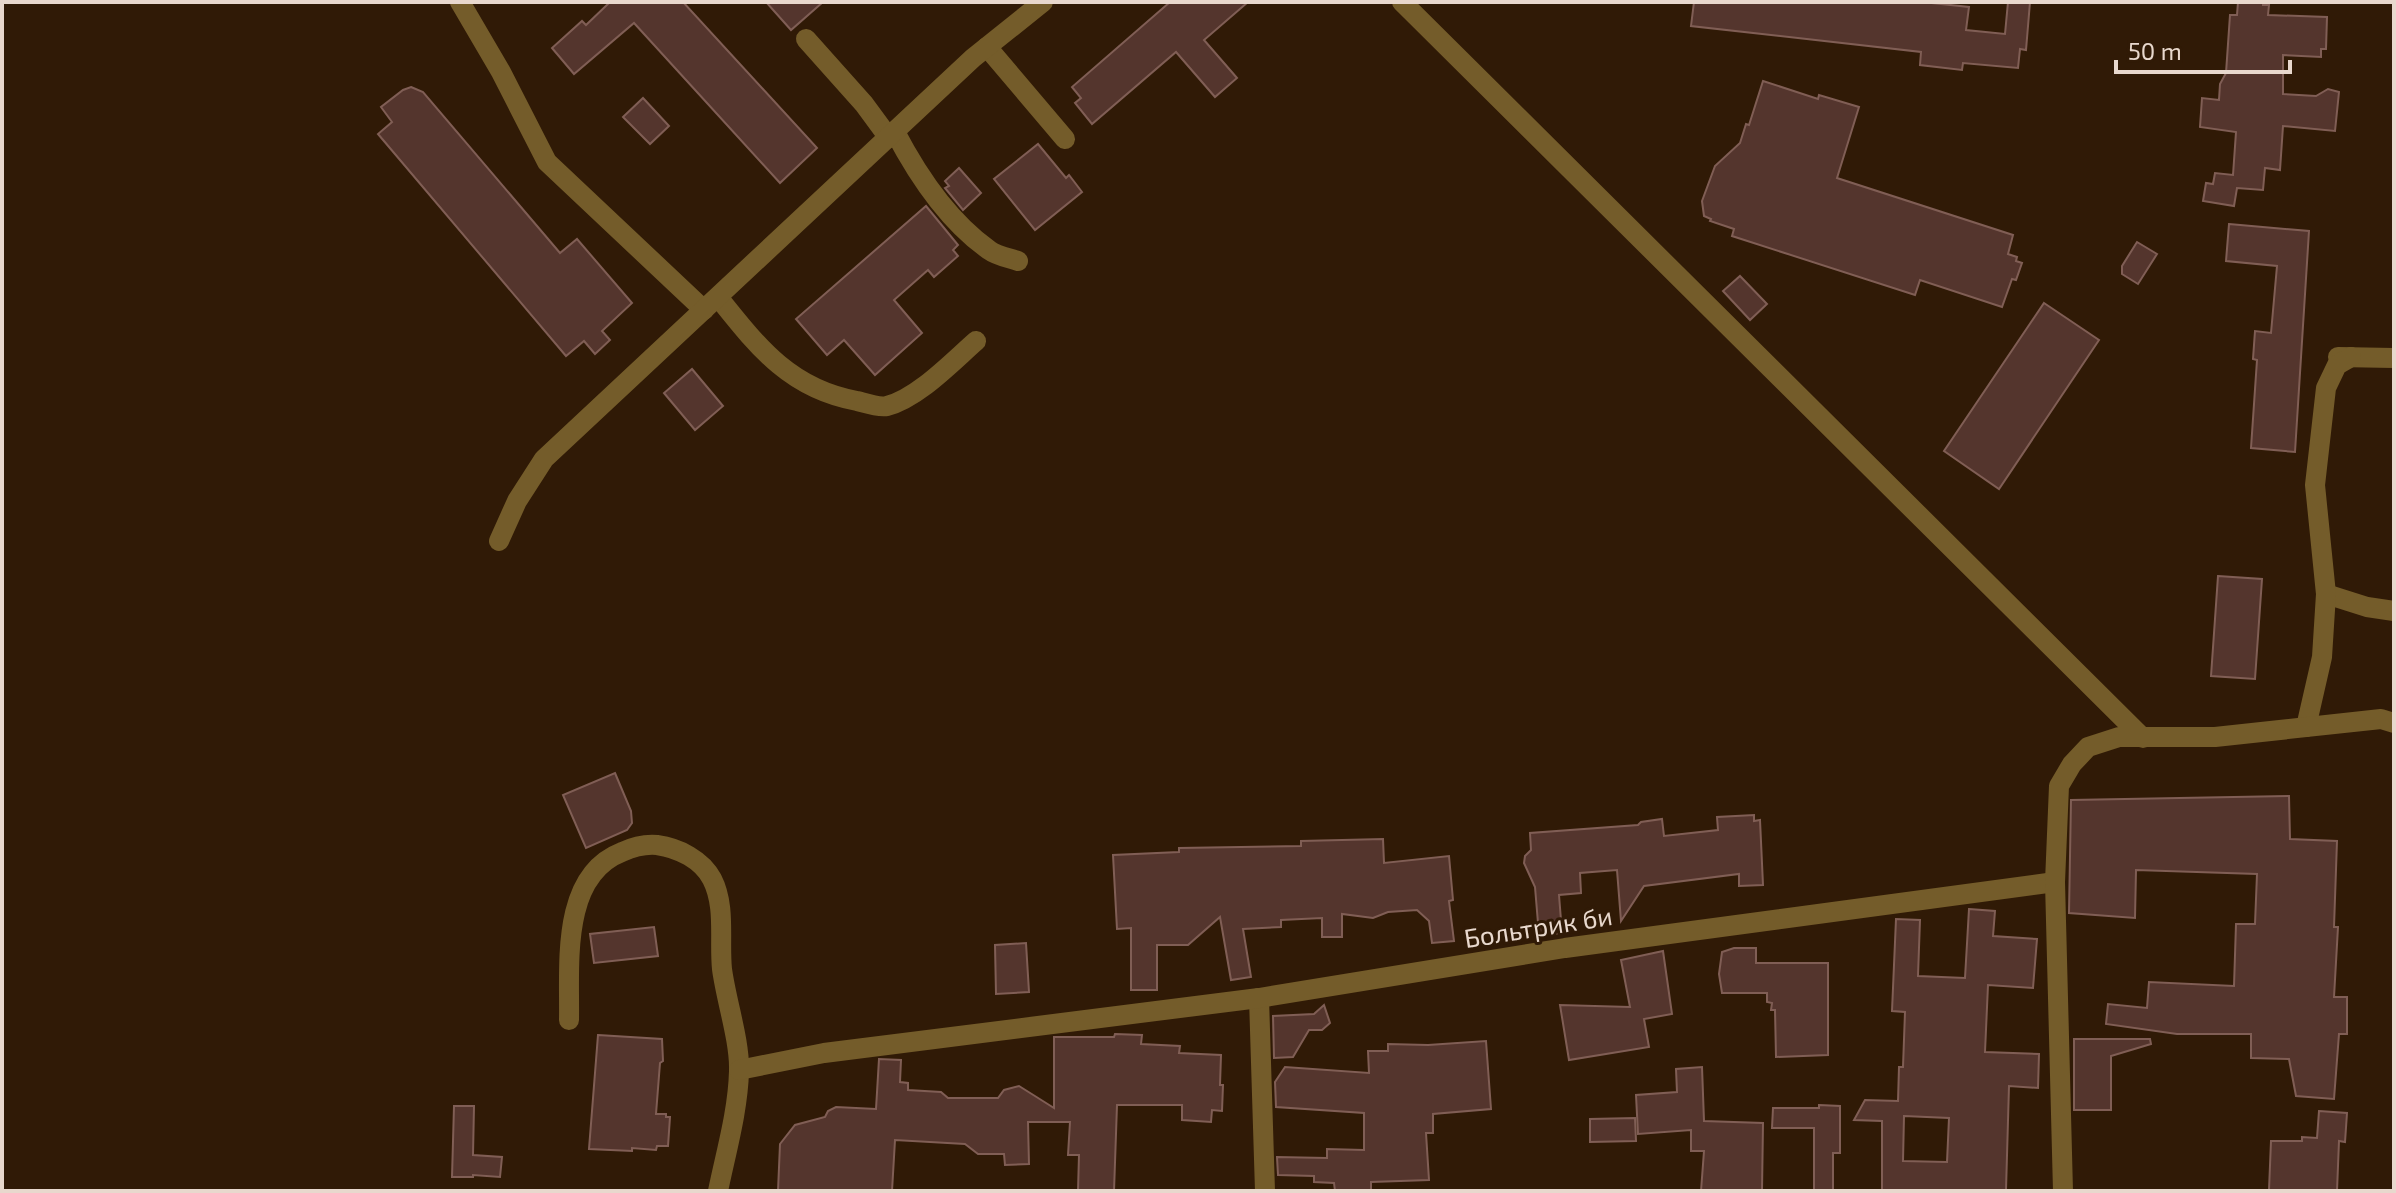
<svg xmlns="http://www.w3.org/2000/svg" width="2396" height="1193" viewBox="0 0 2396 1193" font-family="'Exo 2',sans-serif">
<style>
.building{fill:#54352d;stroke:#805e55;stroke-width:2;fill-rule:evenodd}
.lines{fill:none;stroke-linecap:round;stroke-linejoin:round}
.minor{stroke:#745c2a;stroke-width:20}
.labels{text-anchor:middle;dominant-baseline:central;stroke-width:6;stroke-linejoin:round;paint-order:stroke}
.street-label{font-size:26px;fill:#e8d8cd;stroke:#301a06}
</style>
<rect width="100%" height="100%" fill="#301a06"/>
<g class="building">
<path d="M610 2H683L817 148 780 183 634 23 574 74 552 48 582 21 586 25Z"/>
<path d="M766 2H823L791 30Z"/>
<path d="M1170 2H1248L1204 40 1237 78 1215 97 1176 52 1092 124 1075 103 1081 98 1072 87Z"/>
<path d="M1694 2H1922L1969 7 1966 30 2005 34 2008 2H2030L2026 50 2020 49 2018 68 1963 63 1962 70 1920 65 1921 52 1691 26Z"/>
<path d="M2238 2H2263V5H2269L2268 15 2327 17 2326 49H2321V57L2283 55V94L2316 96 2328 89 2339 92 2335 131 2283 126 2280 170 2265 168 2263 190 2237 188 2234 206 2203 201 2206 183 2213 184 2215 173 2233 175 2236 132 2200 127 2202 98 2219 100 2220 84 2226 73 2230 15H2237Z"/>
<path d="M1763 81 1818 99 1819 95 1859 107 1837 178 2013 235 2008 254 2017 257 2016 261 2022 263 2016 280 2012 279 2002 307 1920 280 1915 295 1732 236 1734 229 1710 221 1711 219 1704 216 1702 201 1715 166 1740 143 1746 124 1749 125Z"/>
<path d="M411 87 423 92 560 253 577 239 632 303 602 331 610 340 595 354 584 341 566 356 378 134 392 122 381 107 403 90Z"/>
<path d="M643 98 669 126 650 144 623 117Z"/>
<path d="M1038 144 1066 178 1069 175 1082 192 1035 230 994 179Z"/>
<path d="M959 168 981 193 963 210 945 188 949 186 945 181Z"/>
<path d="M926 206 958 245 953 250 958 256 934 277 928 270 894 300 922 333 875 375 844 340 827 355 796 319Z"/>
<path d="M2229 224 2309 231 2295 452 2251 448 2257 360 2253 359 2255 331 2271 333 2277 266 2226 261Z"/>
<path d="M2137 242 2157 254 2138 284 2122 274V266Z"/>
<path d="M1740 276 1767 304 1750 320 1723 291Z"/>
<path d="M2044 303 2099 340 1999 489 1944 451Z"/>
<path d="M692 369 723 406 695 430 664 393Z"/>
<path d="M2218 576 2262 579 2255 679 2211 676Z"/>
<path d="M615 773 631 811 632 823 627 830 586 848 563 795Z"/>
<path d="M2289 796 2290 839 2337 841 2334 927H2338L2334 997H2347V1034H2339L2334 1099 2296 1096 2289 1059 2251 1058V1034H2177L2106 1024 2108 1004 2147 1008 2149 982 2234 986 2236 924H2255L2257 874 2136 870 2135 918 2069 913 2071 800Z"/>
<path d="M1754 815V821L1760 820 1763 885 1739 886V874L1644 886 1621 921 1617 870 1580 873 1581 893 1559 895 1562 933 1539 935 1535 887 1524 863 1525 856 1531 850 1530 833 1638 825 1641 822 1662 819 1664 836 1718 830 1717 817Z"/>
<path d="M1383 839 1384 863 1449 856 1453 900 1449 901 1454 941 1432 943 1429 921 1417 910 1388 912 1373 918 1342 914V937H1322V918L1281 920V927L1243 929 1251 977 1231 980 1220 917 1188 945H1157V990H1131V928L1117 929 1113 855 1179 852V848L1301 846V841Z"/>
<path d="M1969 909 1995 911 1993 936 2037 939 2033 988 1988 985 1985 1052 2039 1054 2038 1088 2009 1086 2006 1190 1882 1191V1121L1854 1120 1865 1100 1898 1101 1899 1067H1903L1905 1012 1892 1011 1896 919 1920 920 1918 976 1965 978ZM1904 1116 1949 1118 1947 1162 1903 1161Z"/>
<path d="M654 927 658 956 594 963 590 934Z"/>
<path d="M1026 943 1029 992 996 994 995 945Z"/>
<path d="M1734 948H1756V963H1828V1055L1776 1057 1775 1010H1771L1772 1003 1767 1002V993H1722L1719 974 1722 952Z"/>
<path d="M1663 951 1672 1014 1644 1019 1649 1047 1569 1060 1560 1005 1630 1007 1621 960Z"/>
<path d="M1324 1005 1330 1023 1322 1030H1309L1293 1057 1274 1058 1273 1016 1314 1014Z"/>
<path d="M1115 1034 1142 1035 1141 1044 1180 1046 1179 1053 1221 1055 1220 1085H1223L1222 1111 1212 1110 1211 1122 1182 1120V1105H1117L1114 1191H1078L1079 1155H1068L1070 1122H1028L1029 1164 1005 1165 1004 1154H978L965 1144 895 1140 892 1191H778L780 1144 795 1125 825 1117 828 1111 836 1107 876 1109 879 1059 901 1060 900 1082 908 1083V1090L941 1092 948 1098H998L1004 1090 1019 1086 1054 1108V1037H1114Z"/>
<path d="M598 1035 662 1039 663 1061 660 1063 656 1114H666V1117H670L668 1146H657L656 1150 632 1148V1151L589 1149Z"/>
<path d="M2074 1039H2150L2151 1044 2111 1056V1110H2074Z"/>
<path d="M1486 1041 1491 1109 1433 1114V1133H1426L1429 1180 1371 1182V1191H1335L1334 1183 1314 1182V1176L1278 1175 1277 1157 1327 1158V1149L1364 1150V1113L1276 1107 1275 1082 1285 1067 1369 1073 1368 1051H1388V1044L1428 1045Z"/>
<path d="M1702 1067 1704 1121 1763 1123 1762 1191H1701L1704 1151H1691V1130L1638 1134 1636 1095 1677 1092 1676 1069Z"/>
<path d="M1819 1105 1840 1106V1153H1833V1191H1814V1128H1772L1773 1108H1819Z"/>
<path d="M454 1106H474L473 1155 502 1157 500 1177 473 1175V1177H452Z"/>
<path d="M2319 1111 2347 1113 2345 1142 2339 1141 2337 1191 2269 1190 2271 1141H2302V1137L2317 1138Z"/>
<path d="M1635 1118 1636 1141 1590 1142V1119Z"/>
</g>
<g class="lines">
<g class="minor">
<path d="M460 2 501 72 547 162 704 310"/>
<path d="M1402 2 2143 738"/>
<path d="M806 39 864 104 889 138"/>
<path d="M987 47 1065 139"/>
<path d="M895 132C918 176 948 221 989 250 997 256 1009 258 1018 261"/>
<path d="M718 297C758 347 790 389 857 401 865 403 879 408 887 406 918 398 952 362 976 341"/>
<path d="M2338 357 2394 358"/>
<path d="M499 541 517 501 544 459 973 58 1043 2"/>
<path d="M2326 594 2367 607 2394 611"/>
<path d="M2306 727 2322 657 2326 594 2315 485 2326 388 2337 365 2351 357"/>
<path d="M1259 998 1265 1191"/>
<path d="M569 1020C570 965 560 876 622 852 633 847 646 844 657 845 679 848 702 860 712 879 726 906 719 940 722 969 726 1000 740 1041 739 1071 738 1111 726 1152 718 1191"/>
<path d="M739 1070 824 1053 1259 998 1565 948 2055 882"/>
<path d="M2063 1191 2055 882 2059 786 2072 764 2088 747 2119 737H2215L2381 719 2394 723"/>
</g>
</g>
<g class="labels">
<g class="street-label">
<text transform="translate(1538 926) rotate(-9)">Больтрик би</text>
</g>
</g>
<rect width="2396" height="1193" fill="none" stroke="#e8d8cd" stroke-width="8"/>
<path d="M2116 60v12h174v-12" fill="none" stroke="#e8d8cd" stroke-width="4"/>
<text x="2128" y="60" font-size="24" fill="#e8d8cd" stroke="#301a06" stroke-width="6" paint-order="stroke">50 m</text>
</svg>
